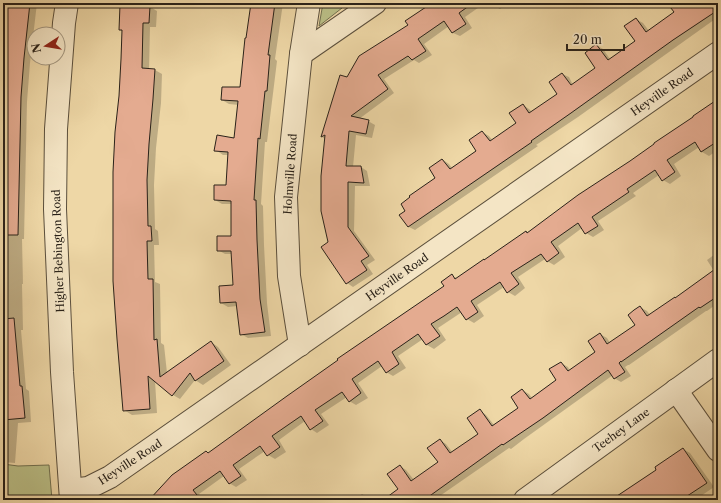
<svg xmlns="http://www.w3.org/2000/svg" width="721" height="503" viewBox="0 0 721 503" font-family="'Libre Caslon Text',serif">
<style>
.green{fill:#babe86;stroke:#727050}
.shadow{fill:#0003}
.building{fill:#e4ab90;stroke:#2a2219}
.lines{fill:none;stroke-linecap:round;stroke-linejoin:round}
.minor-casing{stroke:#5b4f3c;stroke-width:24}
.minor{stroke:#f4e5c5;stroke-width:22}
.labels{text-anchor:middle;dominant-baseline:central;stroke-width:4;stroke-linejoin:round;paint-order:stroke}
.street-label{font-size:11px;fill:#2a2219;stroke:#f4e5c5}
</style>
<rect width="100%" height="100%" fill="#eed7a6"/>
<filter id="stains"><feTurbulence type="fractalNoise" baseFrequency=".005" numOctaves="4"/><feColorMatrix values="0 0 0 0 .2 0 0 0 0 .09 0 0 0 0 .02 0 0 0 .5 -.17"/></filter>
<radialGradient id="worn" r=".72"><stop offset=".6" stop-color="#630" stop-opacity="0"/><stop offset="1" stop-color="#630" stop-opacity=".3"/></radialGradient>
<g class="green">
<path d="M323 3H337L342 8 319 26Z"/>
<path d="M3 464 18 466 49 465 52 500H3Z"/>
</g>
<g class="shadow">
<path d="M3 3H37L30 63 27 102 24 239H22L23 284H22L23 330H21L26 389 29 391 31 422 18 423 15 463 3 462Z"/>
<path d="M124 3H152V8L157 11 156 27H150L149 70H155L162 74 161 103 156 148 154 185 155 229 158 231 159 245H154L155 282 160 284 161 343 164 345 167 373 211 342 218 347 231 365 203 385 195 380 180 399 173 395 155 381 157 413 132 415 124 410 120 96 123 32 120 30Z"/>
<path d="M253 3H283L275 59 277 61 267 142H265L261 204 263 206 264 245 267 303 271 336 248 338 241 334 237 306 228 307 221 303 234 286 232 254H225L218 250 232 237V204H222L215 200 227 186 228 155H223L216 150 235 139 239 105 229 104 222 100 241 88Z"/>
<path d="M434 3H485L465 17 472 28 460 36 453 33 449 26 424 44 432 55 419 63 414 60 384 79 394 93 359 119 368 121 375 125 372 138 356 135 353 167H361L367 171 370 186H355L354 231 375 260 367 265 373 274 353 287 347 283 325 139 322 137 341 76 347 78Z"/>
<path d="M492 3H509L500 9 493 5Z"/>
<path d="M689 3H718V17L578 117 536 145 538 146 415 230 409 227 401 215 407 211 437 178 443 160 449 164 452 168 477 151 482 132 489 136 493 141 518 124 523 105 529 109 532 112 558 94 562 74 569 77 573 85 597 68 596 45 603 49 610 59 636 41V19L643 23 649 31Z"/>
<path d="M718 100V133L713 136 718 144V150L709 156 702 152 699 147 674 164 681 176 670 184 663 180 659 175 633 193 636 196 598 221 604 230 593 237 586 233 582 228 558 246 565 257 554 265 547 261 545 259 518 277 525 288 515 296 508 292 504 287 477 305 484 316 474 323 467 319 462 312 438 328 446 340 434 349 427 345 423 339 398 356 406 368 393 376 386 372 382 366 358 383 368 398 356 405 349 401 347 397 321 414 329 425 317 433 311 429 305 421 279 440 286 452 275 459 268 455 265 451 239 469 247 480 236 487 229 483 224 476 199 494 204 500H150L206 452 209 453 445 287 452 276 457 278 484 260H485L528 234Z"/>
<path d="M718 252V303L707 311H706L629 365H628L625 367 631 376 621 382 614 378 613 375 524 439 511 449 509 448 434 500H385L399 490 400 466 406 470 414 480 439 462 440 440 446 444 453 453 479 434 480 411 486 415 494 425 519 408 522 390 529 394 532 398 558 380 561 363 568 367 570 371 596 352 600 334 607 338 610 343 636 325 640 307 647 311 650 315 676 299 714 271 707 260Z"/>
<path d="M683 449 690 453 714 487 695 500H614L658 470Z"/>
<path d="M362 494 369 498 371 500H354Z"/>
</g>
<g class="building">
<path d="M3 3H30L24 58 21 97 18 235H3Z"/>
<path d="M123 3H145V6H150L149 23H143L142 68 155 69 153 99 149 144 147 180 148 226H151L152 241H147L148 279H153L154 340 157 339 160 377 211 341 224 361 195 381 190 373 172 396 148 376 150 409 123 411 117 339 113 281V172L115 132 119 96 121 59 122 30H119L120 5H123Z"/>
<path d="M251 3H275L268 55H270L267 91H265L260 139 258 138 254 200H256L257 240 260 299 265 332 240 335 236 302 220 303 219 286 233 285 231 251H217V236H231V201L214 200V185H226L228 152 214 151 217 135 234 138 238 101 221 100 222 87H240L245 38H246Z"/>
<path d="M432 3H473L459 13 466 24 452 33 444 21 418 39 426 51 412 60 408 56 378 75 388 89 351 116 369 120 366 134 349 131 346 166H361L364 183 348 182V227L369 256 361 261 367 270 346 284 321 247 328 242 321 211V176L325 135 321 137 340 75 347 77 359 56 408 25 405 21Z"/>
<path d="M667 3H718V10L673 40 571 113 531 141 532 142 408 227 399 215 405 211 401 204 410 197 409 196 435 178 429 168 442 159 450 169 476 151 469 140 482 131 490 141 516 123 509 113 523 104 529 113 557 94 549 82 562 73 571 85 595 68 585 53 596 44 608 60 635 41 624 26 636 18 646 32 674 12Z"/>
<path d="M718 99V141L701 152 695 142 667 160 675 172 662 181 655 170 627 189 629 192 592 217 598 226 585 234 578 223 551 242 559 253 547 262 541 254 511 273 519 284 507 293 500 282 471 301 478 312 466 320 457 307 444 316 431 324 440 336 426 345 418 334 392 352 399 364 386 373 378 361 352 379 361 393 349 402 342 392 315 410 323 421 310 430 301 416 272 436 280 447 267 456 260 446 233 465 241 476 229 484 220 471 193 490 201 500H149L172 475 206 451 208 453 287 396 338 360 337 359 444 286 441 282 452 274 455 279 484 259V260L526 231 527 233 578 195 630 161 654 144V143L693 117V116Z"/>
<path d="M718 267V296L700 308 699 307 621 362V361L619 363 625 372 614 379 608 370 543 418 503 445 502 444 424 500H383L398 489 387 474 400 465 411 481 438 462 427 448 440 439 450 453 478 434 467 418 480 409 492 426 518 408 511 397 522 389 530 399 556 380 549 369 561 362 568 371 595 352 588 341 600 333 607 344 635 325 628 315 634 310 640 306 647 316 675 297V298Z"/>
<path d="M14 318 20 386H22L25 418 3 420V319Z"/>
<path d="M683 448 707 483 681 500H611L656 470 655 467Z"/>
</g>
<g class="lines">
<defs>
<g id="minor">
<path d="M67 3 64 23 56 129 55 209 62 372 71 500"/>
<path d="M301 54 375 3"/>
<path d="M300 345 289 276 286 197 301 54 309 3"/>
<path d="M676 390 718 450"/>
<path d="M71 490 88 488 110 477 718 53"/>
<path d="M525 500 718 360"/>
</g>
</defs>
<use href="#minor" class="minor-casing"/>
<use href="#minor" class="minor"/>
</g>
<g class="labels">
<g class="street-label">
<text transform="translate(662 92) rotate(-35)">Heyville Road</text>
<text transform="translate(290 174) rotate(-86)">Holmville Road</text>
<text transform="translate(58 251) rotate(-92)">Higher Bebington Road</text>
<text transform="translate(397 277) rotate(-35)">Heyville Road</text>
<text transform="translate(621 430) rotate(-36)">Teehey Lane</text>
<text transform="translate(130 462) rotate(-33)">Heyville Road</text>
</g>
</g>
<rect width="721" height="503" fill="none" stroke="#eed7a6" stroke-width="16"/>
<rect x="4" y="4" width="713" height="495" fill="none" stroke="#2a2219" stroke-width="2"/>
<rect x="8" y="8" width="705" height="487" fill="none" stroke="#2a2219"/>
<g transform="translate(46 46) rotate(258)"><circle r="19" fill="#f4e5c5" stroke="#a39780"/>
<path d="M0-3L7 15L0 10L-7 15Z" fill="#8f2418"/>
<text y="-6" font-size="11" font-weight="bold" text-anchor="middle" fill="#2a2219">N</text>
</g>
<path d="M567 44v6h57v-6" fill="none" stroke="#2a2219" stroke-width="2"/>
<text x="573" y="44" font-size="12" fill="#2a2219" stroke="#f4e5c5" stroke-width="3" paint-order="stroke">20 m</text>
<rect width="100%" height="100%" filter="url(#stains)"/>
<rect width="100%" height="100%" fill="url(#worn)"/>
</svg>
